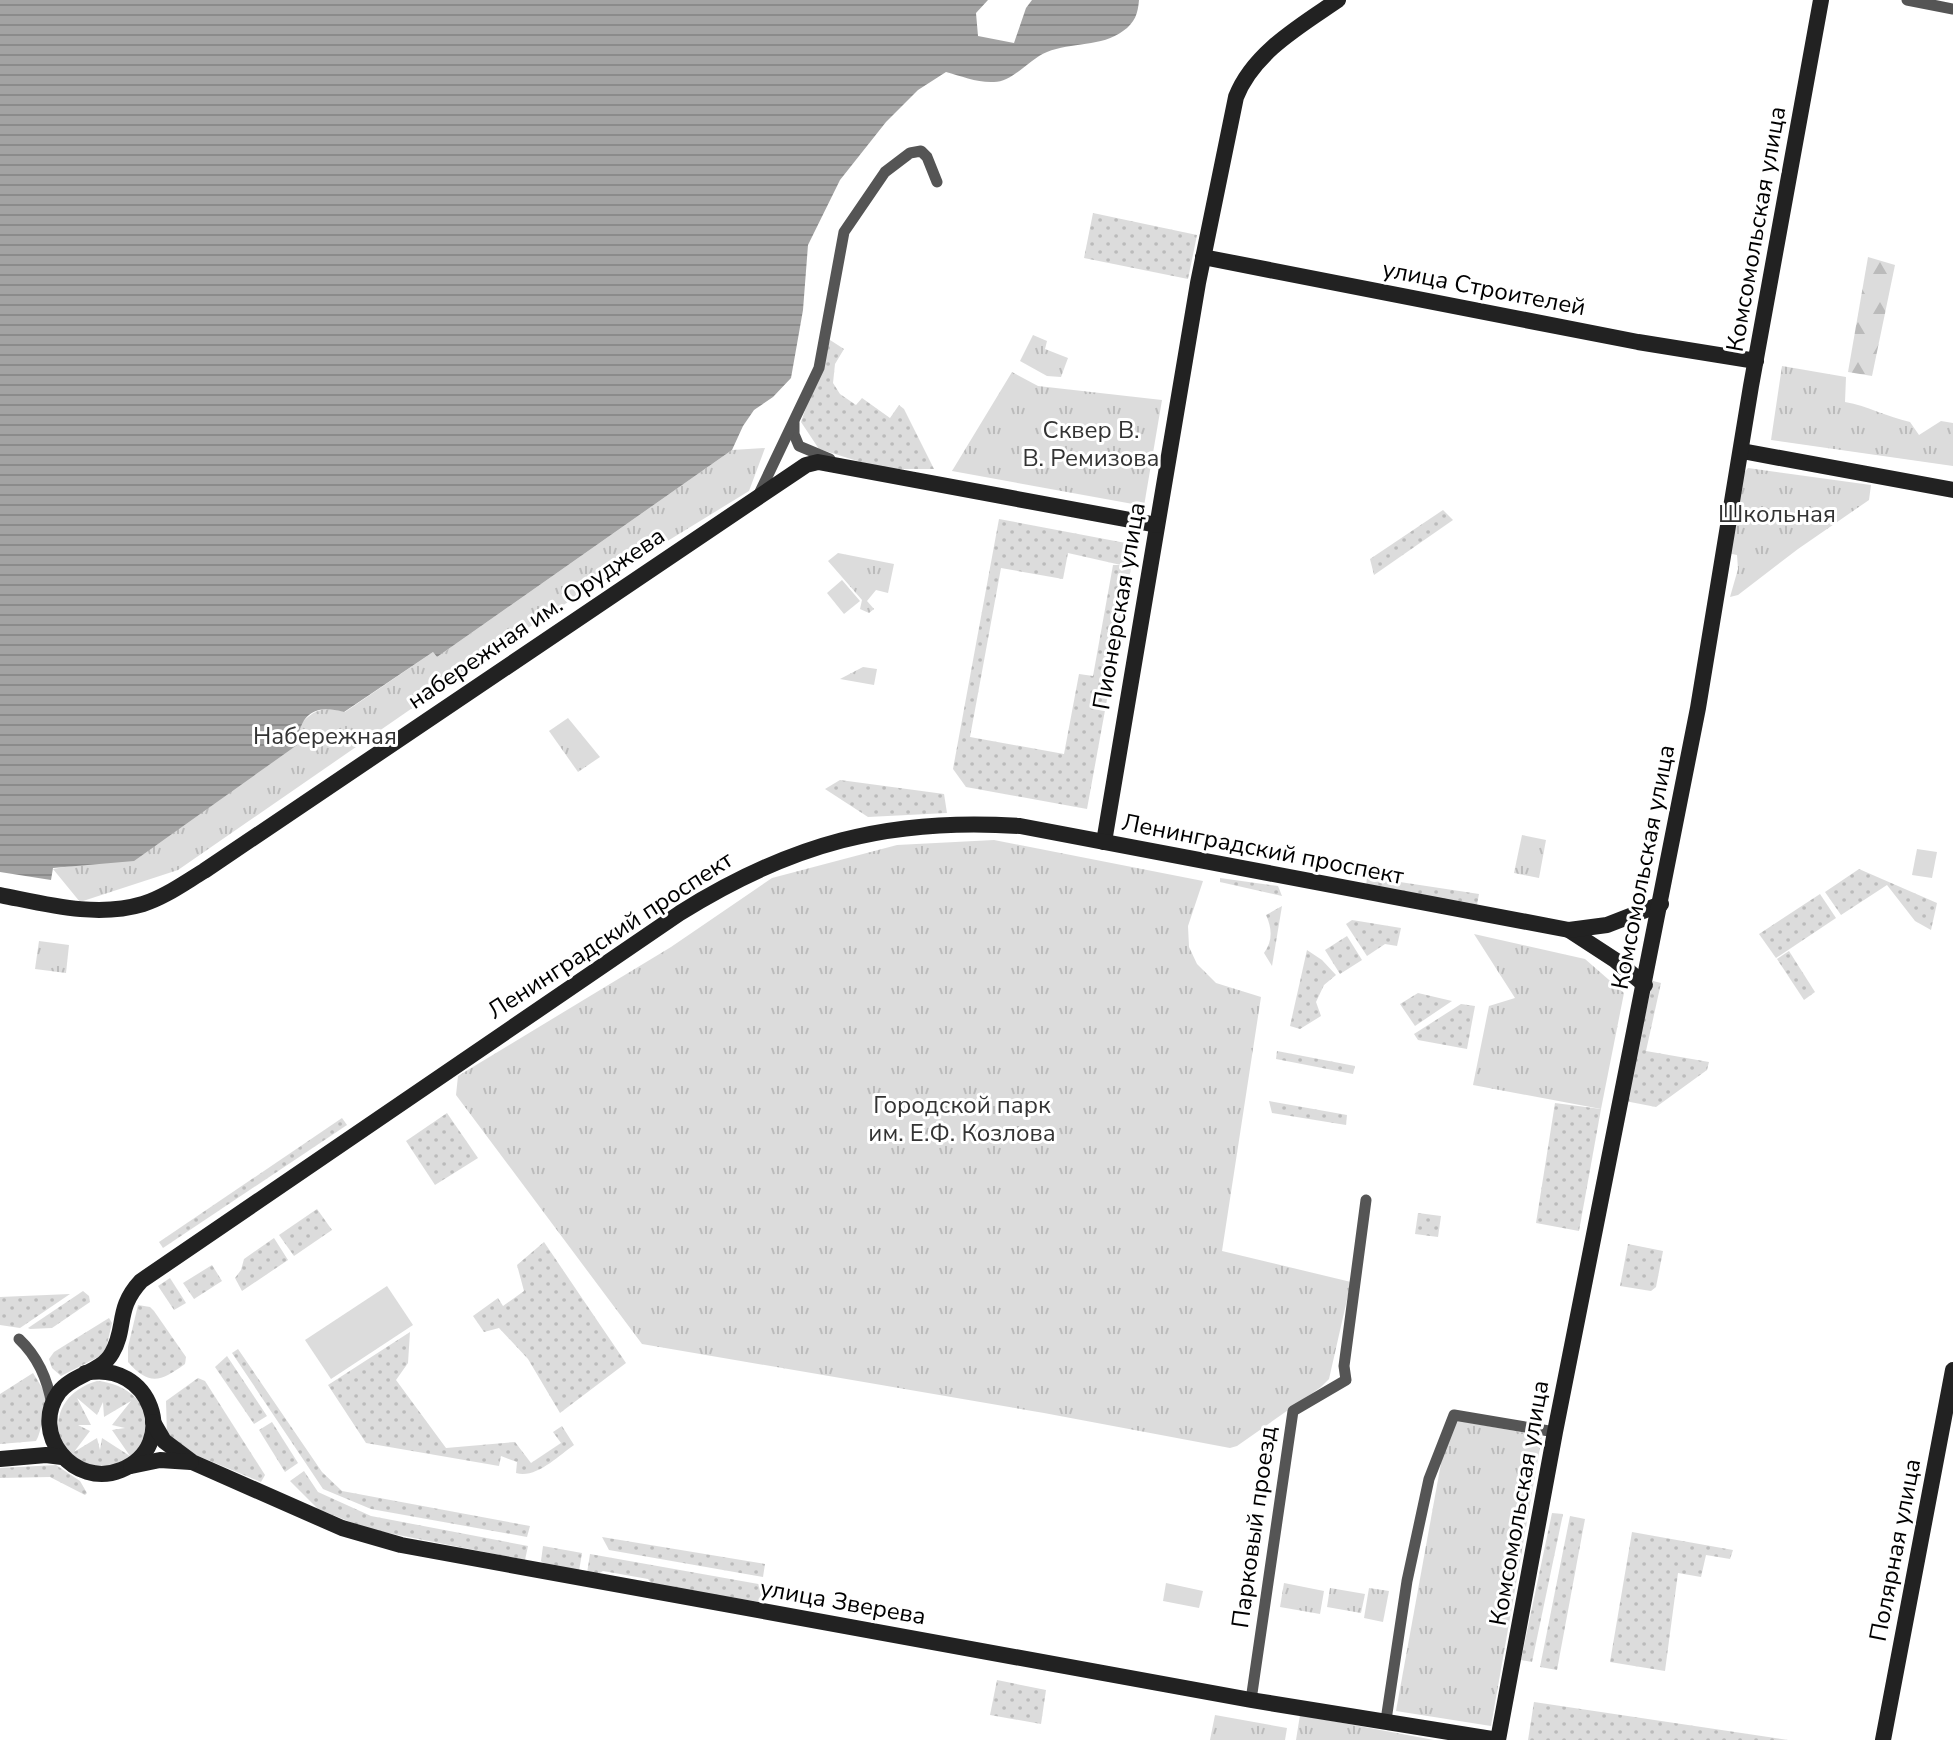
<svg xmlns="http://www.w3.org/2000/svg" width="1953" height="1740" viewBox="0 0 1953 1740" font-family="'Nunito Sans',sans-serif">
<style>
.grass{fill:url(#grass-dots);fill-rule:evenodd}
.forest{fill:url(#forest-firs)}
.park{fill:url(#park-tufts)}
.garden{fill:#dcdcdc}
.water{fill:url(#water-rules)}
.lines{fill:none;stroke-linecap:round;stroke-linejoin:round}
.street{stroke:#555;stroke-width:11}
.secondary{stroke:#222;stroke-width:16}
.labels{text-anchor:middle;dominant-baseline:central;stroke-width:6;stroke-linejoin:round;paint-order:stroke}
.street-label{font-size:24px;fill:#000;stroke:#fff}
.park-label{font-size:24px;fill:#333;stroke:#fff}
</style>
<defs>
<pattern id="grass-dots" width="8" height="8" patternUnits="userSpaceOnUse" patternTransform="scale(2)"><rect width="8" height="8" fill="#dcdcdc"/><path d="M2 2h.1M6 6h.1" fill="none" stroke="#bbb" stroke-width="1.8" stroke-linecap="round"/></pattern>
<pattern id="forest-firs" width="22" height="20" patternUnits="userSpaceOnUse" patternTransform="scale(2)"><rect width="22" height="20" fill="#dcdcdc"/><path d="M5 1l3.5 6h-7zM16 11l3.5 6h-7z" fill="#bbb"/></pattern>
<pattern id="park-tufts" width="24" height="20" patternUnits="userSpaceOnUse" patternTransform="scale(2)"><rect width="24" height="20" fill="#dcdcdc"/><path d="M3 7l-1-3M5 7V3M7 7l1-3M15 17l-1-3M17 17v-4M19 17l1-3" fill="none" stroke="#bbb"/></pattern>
<pattern id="water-rules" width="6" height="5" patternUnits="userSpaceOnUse" patternTransform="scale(2)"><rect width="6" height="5" fill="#a3a3a3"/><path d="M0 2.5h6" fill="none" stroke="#8b8b8b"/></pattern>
</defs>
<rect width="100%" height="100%" fill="#fff"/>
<g class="grass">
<path d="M1093 213 1197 235 1188 279 1084 258Z"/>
<path d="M830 340 844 349 835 364 833 383 840 394 856 405 862 398 890 418 899 405 904 409 934 469H883L819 449 801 422Z"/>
<path d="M1443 510 1453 520 1374 575 1370 559Z"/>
<path d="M999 519 1131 544 1126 566 1131 568 1087 809 966 787 953 769ZM1068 553 1121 565H1113L1093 676 1079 674 1064 754 970 737 1001 568 1063 579Z"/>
<path d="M840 780 944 794 947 813 868 817 825 789Z"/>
<path d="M1859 869 1937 903 1931 930 1915 921 1887 885 1841 915 1825 892Z"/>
<path d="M1367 877 1479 894 1477 905 1366 888Z"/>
<path d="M1220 878 1278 886 1282 896 1220 882Z"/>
<path d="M1820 894 1836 918 1776 958 1759 934Z"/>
<path d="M1282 906 1272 966 1264 953C1273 941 1272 928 1266 915Z"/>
<path d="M1352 920 1401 928 1397 946 1385 944 1367 956 1346 924Z"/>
<path d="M1347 936 1362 960 1340 974 1325 950Z"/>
<path d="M1307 950 1322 960 1336 975 1324 985 1316 1002 1321 1016 1300 1029 1290 1026Z"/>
<path d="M1789 951 1815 992 1804 1000 1777 959Z"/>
<path d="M1653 981 1661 983 1646 1051 1709 1062 1707 1070 1656 1107 1625 1101Z"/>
<path d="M1418 993 1452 1001 1415 1026 1400 1004Z"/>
<path d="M1461 1004 1475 1006 1467 1049 1418 1040 1414 1034Z"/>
<path d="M1277 1051 1355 1066 1353 1074 1276 1059Z"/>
<path d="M1269 1101 1347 1115 1346 1125 1272 1113Z"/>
<path d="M1555 1103 1601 1109 1579 1231 1536 1223Z"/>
<path d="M447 1113 478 1158 435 1185 406 1141Z"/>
<path d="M342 1118 347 1125 163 1248 159 1242Z"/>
<path d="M317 1209 332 1230 294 1256 279 1235Z"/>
<path d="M1418 1213 1441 1216 1438 1237 1415 1234Z"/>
<path d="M274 1238 288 1260 242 1291 235 1278 241 1270 244 1259Z"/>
<path d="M544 1242 626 1363 560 1413 528 1359 499 1328 484 1332 473 1316 498 1298 503 1306 524 1291 517 1265Z"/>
<path d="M1628 1244 1663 1251 1656 1287 1651 1291 1620 1286Z"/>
<path d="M212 1265 222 1281 194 1299 183 1283Z"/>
<path d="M170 1278 186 1303 174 1310 158 1286Z"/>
<path d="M83 1291 89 1296 90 1302 52 1328 30 1329 28 1328Z"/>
<path d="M70 1294 20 1328 0 1325V1297Z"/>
<path d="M138 1305 150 1307 154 1311 186 1357 185 1364C161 1381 150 1387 128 1362V1347Z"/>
<path d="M109 1318 112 1323 106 1349 102 1355 61 1376 52 1368 49 1359 54 1352Z"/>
<path d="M410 1332 408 1363 396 1380 446 1448 515 1442 531 1463 561 1443 553 1432 562 1426 574 1445C558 1456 536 1479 516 1473L517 1462 501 1456 499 1466 366 1443 328 1385Z"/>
<path d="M238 1349 322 1472 342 1491 530 1526 527 1537 371 1509 323 1489 232 1353Z"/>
<path d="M227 1356 267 1416 254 1424 215 1367Z"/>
<path d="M33 1373 46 1394C44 1406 42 1432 36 1441L0 1444V1394Z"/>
<path d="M198 1378 205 1381 265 1475 261 1482 191 1453 167 1435 166 1401Z"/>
<path d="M97 1381C126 1383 155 1405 145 1438 141 1451 128 1463 115 1466 56 1482 32 1400 97 1381ZM77 1398 97 1415 103 1402 104 1417 131 1401 112 1425 125 1428 112 1430 130 1456 102 1438 100 1450 97 1438 74 1452 90 1431 78 1425H91Z"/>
<path d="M272 1422 298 1463 285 1472 259 1430Z"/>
<path d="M56 1465 80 1481 87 1493 85 1495 50 1477 0 1478V1468Z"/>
<path d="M304 1471 318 1492 371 1516 528 1546 525 1560 368 1529 318 1509 290 1481Z"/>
<path d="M1552 1513 1563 1514 1532 1662 1521 1660Z"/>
<path d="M1570 1516 1585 1519 1557 1670 1540 1667Z"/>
<path d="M1632 1532 1733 1550 1730 1559 1706 1555 1701 1577 1678 1573 1665 1671 1610 1662Z"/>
<path d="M602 1537 765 1564 763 1577 609 1550Z"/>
<path d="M543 1546 582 1553 579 1571 545 1564 541 1561Z"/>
<path d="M590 1554 770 1586 766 1599 760 1602 653 1585 648 1579 603 1571 596 1575 587 1573Z"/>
<path d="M997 1680 1046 1690 1041 1724 990 1715Z"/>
<path d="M1534 1702 1788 1740H1528Z"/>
</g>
<path class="forest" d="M1868 257 1895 265 1872 376 1848 372Z"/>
<g class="park">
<path d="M1033 335 1047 341 1045 349 1068 358 1061 377 1047 376 1020 361Z"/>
<path d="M1782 366 1846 377 1845 402C1868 406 1887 417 1910 422L1919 435 1941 421 1953 423V466L1771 440Z"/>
<path d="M1012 372 1038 386 1162 400 1144 506 952 471Z"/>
<path d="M765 448 749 491 547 615 178 870 80 902 53 869 83 864 299 726C313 710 323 706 345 712L433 652 437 657 732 450Z"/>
<path d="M1748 468 1871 485 1869 500 1798 549 1738 595 1730 597 1738 569 1737 555 1727 553 1743 474Z"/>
<path d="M838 553 894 564 888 593 876 590 867 601 874 609 869 613 860 609 862 600 828 561Z"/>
<path d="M863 667 877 669 874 685 840 679Z"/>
<path d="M568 718 600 757 578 772 549 731Z"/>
<path d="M1522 835 1546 840 1539 878 1514 873Z"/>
<path d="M994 840 1203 881 1188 926 1189 947 1197 964 1216 983 1261 997 1222 1251 1351 1282 1329 1379 1321 1387 1237 1446 1230 1448 1044 1413 642 1344 456 1095 458 1076 671 947 772 878 897 845Z"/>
<path d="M1474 934 1585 959 1624 993 1601 1109 1473 1085 1489 1006 1515 998Z"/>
<path d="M39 941 69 945 66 973 35 969Z"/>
<path d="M1449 1419 1542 1436 1491 1726 1396 1711Z"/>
<path d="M1284 1583 1324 1591 1320 1614 1280 1607Z"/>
<path d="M1330 1588 1365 1594 1361 1613 1327 1607Z"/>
<path d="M1369 1588 1389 1591 1383 1622 1364 1618Z"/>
<path d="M1215 1715 1287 1728 1285 1740H1210Z"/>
<path d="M1300 1715 1434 1740H1296Z"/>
</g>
<g class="garden">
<path d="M842 580 860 601 844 614 827 593Z"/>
<path d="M1917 849 1937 852 1932 878 1912 875Z"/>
<path d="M387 1286 413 1325 331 1379 305 1340Z"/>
<path d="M1166 1583 1203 1591 1199 1608 1163 1601Z"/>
</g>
<path class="water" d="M0 0H988L976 13 978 36 1014 43 1026 8 1032 0H1139C1138 13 1135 23 1123 31 1102 47 1071 42 1047 52 1029 59 1013 82 994 82 978 83 961 76 946 72L918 90 886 122 840 180 808 245 803 310 791 378 773 397 754 410 743 426 732 450 437 657 433 652 344 712C314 704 300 714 297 745L134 861 53 868 51 880 0 872Z"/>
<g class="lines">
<g class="street">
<path d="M1907 0 1953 9"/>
<path d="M794 423V434L799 446 830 459"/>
<path d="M758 496 819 368 844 232 885 172 910 153 921 151 927 157 937 182"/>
<path d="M19 1339C38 1357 48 1380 52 1406"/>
<path d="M1251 1700 1293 1411 1346 1380 1344 1366 1366 1200"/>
<path d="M1386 1720 1407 1581 1429 1479 1454 1415 1555 1432"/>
</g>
<g class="secondary">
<path d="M1203 257 1638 342 1756 361"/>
<path d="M1742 451 1953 490"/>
<path d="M1104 842 1198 283 1236 97C1253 53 1300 26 1338 0"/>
<path d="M0 895C46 904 96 918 143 904 165 897 184 883 204 871L806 465 818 462 1157 525"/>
<path d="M1569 930 1615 960 1645 985"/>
<path d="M85 1373C151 1359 181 1446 121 1470 74 1489 29 1434 59 1392 73 1374 101 1373 112 1353 127 1327 115 1309 141 1281L680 913C790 844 889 817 1020 826L1569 930 1607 925 1661 904"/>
<path d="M153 1422 164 1441 192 1462 342 1528 401 1545 1251 1700 1498 1740"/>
<path d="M0 1459 46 1455 62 1457"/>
<path d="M131 1466 160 1460 191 1462"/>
<path d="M1498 1740 1555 1432 1698 708 1751 386 1821 0"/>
<path d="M1883 1740 1953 1370"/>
</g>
</g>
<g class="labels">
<g class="street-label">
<text transform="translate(1756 229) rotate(-80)">Комсомольская улица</text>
<text transform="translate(1484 288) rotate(11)">улица Строителей</text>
<text transform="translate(1119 606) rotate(-80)">Пионерская улица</text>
<text transform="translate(536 618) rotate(-34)">набережная им. Оруджева</text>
<text transform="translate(1263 849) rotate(11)">Ленинградский проспект</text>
<text transform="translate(1643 867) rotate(-79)">Комсомольская улица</text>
<text transform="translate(610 935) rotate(-33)">Ленинградский проспект</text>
<text transform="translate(1519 1503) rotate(-80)">Комсомольская улица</text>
<text transform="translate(1254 1527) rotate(-82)">Парковый проезд</text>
<text transform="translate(1895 1550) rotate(-79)">Полярная улица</text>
<text transform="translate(843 1602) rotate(10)">улица Зверева</text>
</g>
<g class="park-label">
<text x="1091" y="430">Сквер В.<tspan x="1091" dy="28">В. Ремизова</tspan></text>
<text x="1777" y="514">Школьная</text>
<text x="325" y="736">Набережная</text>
<text x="962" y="1105">Городской парк<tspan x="962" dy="28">им. Е.Ф. Козлова</tspan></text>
</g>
</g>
</svg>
